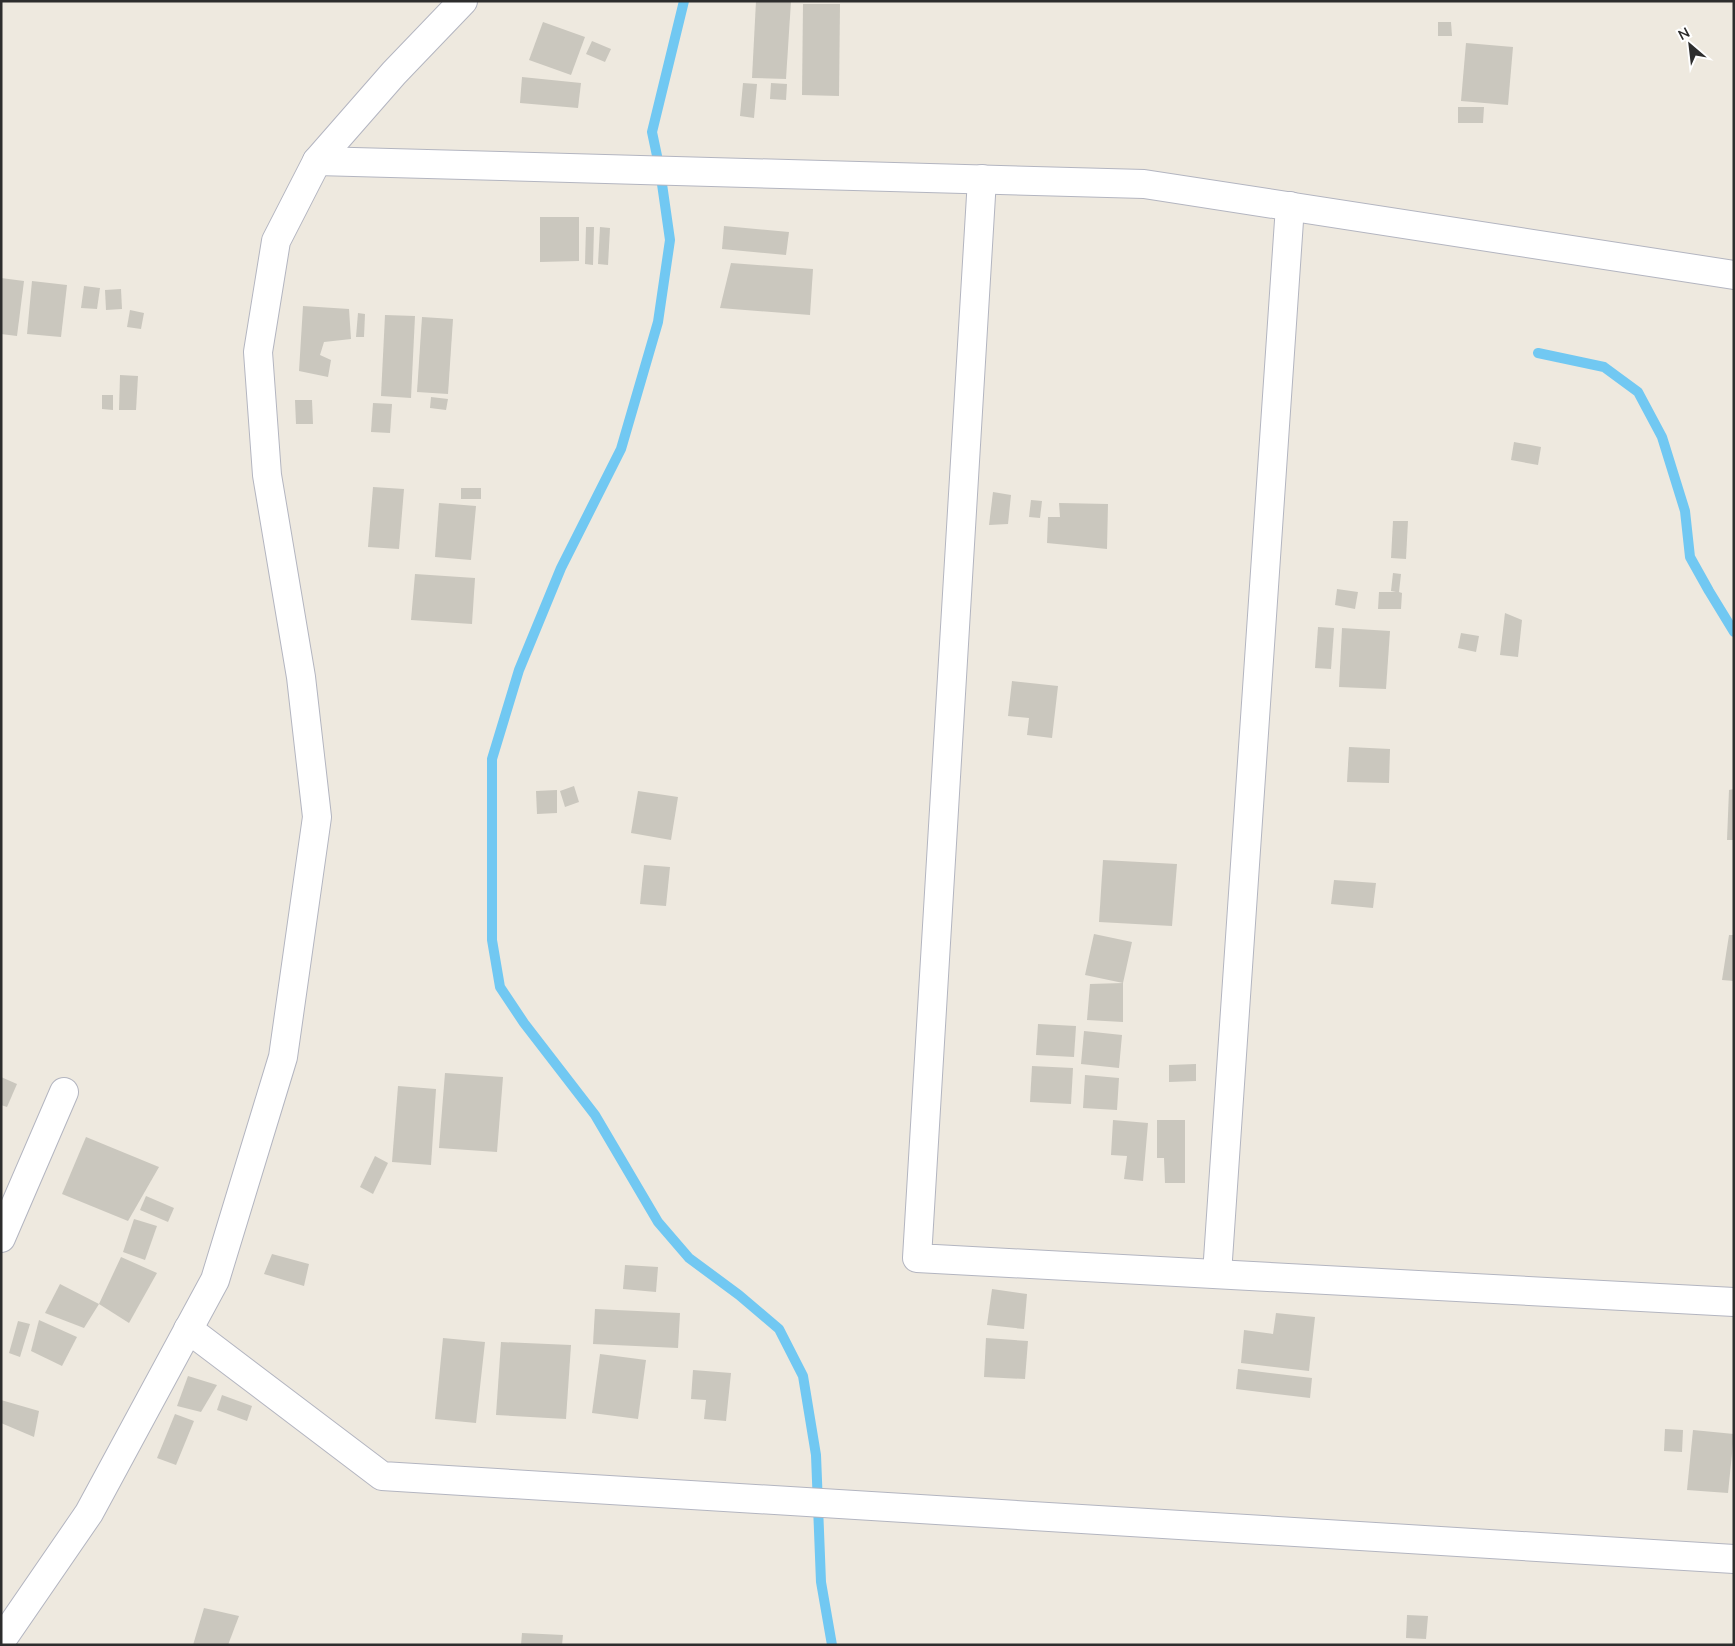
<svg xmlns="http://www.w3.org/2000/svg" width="1735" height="1646" viewBox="0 0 1735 1646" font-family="Mulish,sans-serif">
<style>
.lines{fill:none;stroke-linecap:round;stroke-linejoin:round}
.stream{stroke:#71c8f2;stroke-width:10}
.building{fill:#cac7be}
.minor-casing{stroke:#b3b5c0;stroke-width:30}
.minor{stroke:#fff;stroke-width:28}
</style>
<rect width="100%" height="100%" fill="#eee9df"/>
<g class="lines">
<g class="stream">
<path d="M684 1 652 132 660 170 670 240 658 322 621 449 561 568 519 670 492 759V940L500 987 524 1023 595 1115 658 1222 689 1258 739 1295 779 1329 803 1376 816 1455 821 1582 832 1645"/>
<path d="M1538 353 1604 367 1638 392 1662 437 1685 511 1690 557 1709 591 1734 632"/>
</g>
</g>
<g class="building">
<path d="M756 1H791L786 79 752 78Z"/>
<path d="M803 4H840L839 96 802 95Z"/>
<path d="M543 22 585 37 571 75 529 60Z"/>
<path d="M1438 22H1451L1452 36H1438Z"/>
<path d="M592 41 611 49 605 62 586 54Z"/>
<path d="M1466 43 1513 47 1508 105 1461 101Z"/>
<path d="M522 77 581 83 578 108 520 103Z"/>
<path d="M743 83 757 84 754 118 740 116Z"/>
<path d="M771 83 787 84 786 100 770 99Z"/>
<path d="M1458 107H1484L1483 123H1458Z"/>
<path d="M540 217H579V261L540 262Z"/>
<path d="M724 226 789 232 786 255 722 249Z"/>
<path d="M586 227H594L593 265 585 264Z"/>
<path d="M600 227 610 228 608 265 598 264Z"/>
<path d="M731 263 813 269 810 315 720 308Z"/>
<path d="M1 278 24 281 17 336 1 334Z"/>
<path d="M32 281 67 285 61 337 27 334Z"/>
<path d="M84 286 100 288 97 309 81 308Z"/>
<path d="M121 289 122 309 106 310 105 290Z"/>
<path d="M303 306 349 309 351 339 324 342 320 355 331 360 328 377 299 371Z"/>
<path d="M130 310 144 313 141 329 127 327Z"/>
<path d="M358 313 365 314 364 337H356Z"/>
<path d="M385 315 415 316 411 398 381 396Z"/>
<path d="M422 317 453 319 448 394 417 392Z"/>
<path d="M120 375 138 376 136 410H119Z"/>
<path d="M102 395H113V410L102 409Z"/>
<path d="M431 397 448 399 446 410 430 408Z"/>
<path d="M295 400H312L313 424H296Z"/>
<path d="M373 403 392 404 390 433 371 432Z"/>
<path d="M1514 442 1541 447 1538 465 1511 460Z"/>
<path d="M373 487 404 489 399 549 368 547Z"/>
<rect x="461" y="488" width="20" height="11"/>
<path d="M993 492 1011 495 1008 524 989 525Z"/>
<path d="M1031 500 1042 501 1040 518 1029 517Z"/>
<path d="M439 503 476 506 471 560 435 557Z"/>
<path d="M1059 503 1108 504 1107 549 1047 543 1048 517H1060Z"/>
<path d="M1393 521H1408L1406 559 1391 558Z"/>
<path d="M1393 573 1401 574 1399 592 1402 593 1401 609H1378L1379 592H1396L1391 591Z"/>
<path d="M415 574 475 578 472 624 411 620Z"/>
<path d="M1337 589 1358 592 1355 609 1335 605Z"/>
<path d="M1505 613 1522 620 1518 657 1500 655Z"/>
<path d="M1318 627 1334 628 1331 669 1315 668Z"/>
<path d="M1342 628 1390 631 1386 689 1339 687Z"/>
<path d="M1461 633 1479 636 1476 652 1458 648Z"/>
<path d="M1012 681 1058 686 1052 738 1027 735 1029 718 1008 716Z"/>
<path d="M1349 747 1390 749 1389 783 1347 782Z"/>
<path d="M574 786 579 802 565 807 560 791Z"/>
<path d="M1734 789V840H1727L1729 790Z"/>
<path d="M557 790V813L537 814 536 791Z"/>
<path d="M638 791 678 797 671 840 631 833Z"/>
<path d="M1103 860 1177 864 1172 926 1099 922Z"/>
<path d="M644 865 670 867 666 906 640 904Z"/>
<path d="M1334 880 1376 883 1373 908 1331 904Z"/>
<path d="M1094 934 1132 942 1123 983V1022L1087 1020 1090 984 1123 983 1085 975Z"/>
<path d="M1729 935H1734V981L1722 980Z"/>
<path d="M1038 1024 1076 1026 1074 1057 1036 1055Z"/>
<path d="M1084 1031 1122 1035 1119 1068 1081 1064Z"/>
<path d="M1196 1064V1081L1169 1082V1065Z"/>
<path d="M1032 1066 1073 1068 1071 1104 1030 1102Z"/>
<path d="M445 1073 503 1077 497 1152 439 1148Z"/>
<path d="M1085 1075 1119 1078 1117 1110 1083 1108Z"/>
<path d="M1 1077 17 1084 7 1107 1 1105Z"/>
<path d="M398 1086 436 1089 431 1165 392 1162Z"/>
<path d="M1113 1120 1148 1123 1143 1181 1124 1179 1127 1156 1111 1155Z"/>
<path d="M1157 1120H1185V1183H1165L1164 1158H1157Z"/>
<path d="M86 1137 159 1167 128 1221 62 1194Z"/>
<path d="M375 1156 388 1163 373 1194 360 1187Z"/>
<path d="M146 1196 174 1208 168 1222 140 1210Z"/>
<path d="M134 1219 157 1226 145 1260 123 1252Z"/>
<path d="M272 1254 309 1264 304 1286 264 1274Z"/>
<path d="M121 1257 157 1273 129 1323 99 1304Z"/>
<path d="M625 1265 658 1267 656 1292 623 1289Z"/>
<path d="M60 1284 99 1304 84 1328 45 1313Z"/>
<path d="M992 1289 1027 1294 1024 1329 987 1325Z"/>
<path d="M595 1309 680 1313 678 1348 593 1344Z"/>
<path d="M1276 1313 1315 1317 1309 1371 1241 1363 1244 1330 1273 1334Z"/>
<path d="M39 1320 77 1337 62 1366 31 1351Z"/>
<path d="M18 1321 30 1324 20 1357 9 1353Z"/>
<path d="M443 1338 485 1342 476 1423 435 1419Z"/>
<path d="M986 1338 1028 1341 1025 1379 984 1377Z"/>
<path d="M501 1342 571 1345 566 1419 496 1415Z"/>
<path d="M600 1354 646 1360 638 1419 592 1413Z"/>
<path d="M1238 1369 1312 1378 1310 1398 1236 1389Z"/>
<path d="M693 1370 731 1373 726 1421 704 1419 706 1400 691 1399Z"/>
<path d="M188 1376 217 1385 201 1412 177 1406Z"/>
<path d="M222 1395 252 1406 247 1421 217 1410Z"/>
<path d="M1 1400 39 1411 34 1437 1 1423Z"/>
<path d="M175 1414 194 1421 176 1465 157 1458Z"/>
<path d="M1665 1429 1683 1430 1682 1452 1664 1451Z"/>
<path d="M1693 1430 1734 1434 1728 1493 1687 1490Z"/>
<path d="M204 1608 239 1616 228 1645H193Z"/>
<path d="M1407 1615 1428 1616 1426 1639 1406 1638Z"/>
<path d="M522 1633 563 1635 562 1645H521Z"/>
</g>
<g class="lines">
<defs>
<g id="minor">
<path d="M317 161 1144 184 1734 275"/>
<path d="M982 179 917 1258 1734 1302"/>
<path d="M1 1238 64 1092"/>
<path d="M1217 1274 1290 206"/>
<path d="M188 1329 382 1476 1734 1559"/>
<path d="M1 1641 89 1513 215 1280 283 1057 317 817 301 677 267 475 258 352 276 241 317 161 394 73 463 1"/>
</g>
</defs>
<use href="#minor" class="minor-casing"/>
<use href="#minor" class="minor"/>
</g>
<rect width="1735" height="1646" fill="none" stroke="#2d2d2d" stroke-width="5"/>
<g transform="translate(1690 45) rotate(332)" stroke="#ffffff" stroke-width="4" paint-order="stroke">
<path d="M0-4L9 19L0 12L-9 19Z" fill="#2d2d2d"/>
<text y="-8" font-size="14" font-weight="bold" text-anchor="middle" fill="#2d2d2d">N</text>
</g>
</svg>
